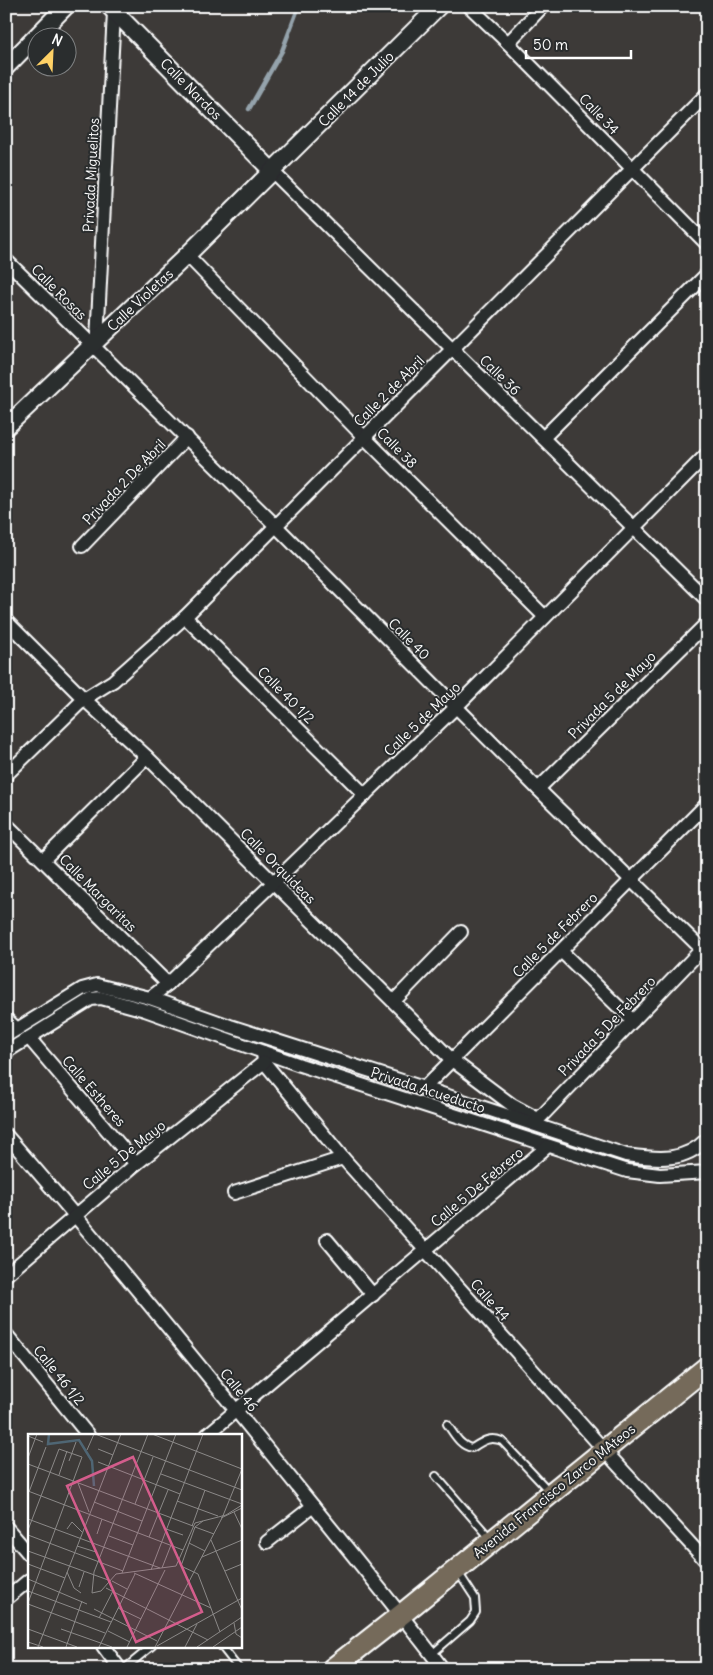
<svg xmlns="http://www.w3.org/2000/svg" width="713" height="1675" viewBox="0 0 713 1675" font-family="Delius,sans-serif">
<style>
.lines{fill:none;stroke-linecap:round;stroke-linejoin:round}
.stream{stroke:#95a3ac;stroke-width:4.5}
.service-casing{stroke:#fff;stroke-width:10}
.minor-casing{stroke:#fff;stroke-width:16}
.tertiary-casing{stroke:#fff;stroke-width:20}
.primary-casing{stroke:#fff;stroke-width:24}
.service{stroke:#2a2d2e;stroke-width:6}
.minor{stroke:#2a2d2e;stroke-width:12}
.tertiary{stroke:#2a2d2e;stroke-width:16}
.primary{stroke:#746a5a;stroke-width:20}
.labels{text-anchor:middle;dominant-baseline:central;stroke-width:4;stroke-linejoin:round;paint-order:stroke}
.street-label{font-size:14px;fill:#fff;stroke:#2a2d2e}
.inset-river{fill:none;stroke:#4f6674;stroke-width:2.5}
.inset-road{fill:none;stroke:#8b8988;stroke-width:1}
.view{fill:#d45d8c;fill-opacity:0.15;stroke:#d45d8c;stroke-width:2.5}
.inset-edge{fill:none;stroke:#fff;stroke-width:2.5}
</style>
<rect width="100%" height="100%" fill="#3d3a38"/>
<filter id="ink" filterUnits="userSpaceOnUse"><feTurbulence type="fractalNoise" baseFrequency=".02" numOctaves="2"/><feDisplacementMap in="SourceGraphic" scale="10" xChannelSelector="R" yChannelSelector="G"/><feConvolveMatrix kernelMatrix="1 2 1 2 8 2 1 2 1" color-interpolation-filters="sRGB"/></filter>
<g filter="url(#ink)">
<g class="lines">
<path class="stream" d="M249 109 282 51 299 6"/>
<defs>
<g id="service">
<path d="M447 1424C454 1434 460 1446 472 1448 483 1441 490 1436 502 1441L549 1491"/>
<path d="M436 1476 490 1538"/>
<path d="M221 1646 239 1669"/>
<path d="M432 1654 470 1621 476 1612 475 1598 458 1572"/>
<path d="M124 1669 152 1646"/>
</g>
<g id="minor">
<path d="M469 6 508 43 707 244"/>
<path d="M508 43 543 6"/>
<path d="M273 172 707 600"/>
<path d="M187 255 364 437 545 617"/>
<path d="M6 260 276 526 538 789 707 954"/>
<path d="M97 340 114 12"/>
<path d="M543 438 707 274"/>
<path d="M82 546 187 437"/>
<path d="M185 617 365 795"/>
<path d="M6 621 84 699 147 757 452 1060 512 1105 536 1118"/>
<path d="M6 775 84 699 113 681 185 617 707 94"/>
<path d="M538 789 707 623"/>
<path d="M6 824 168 984"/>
<path d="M43 860 147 757"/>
<path d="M561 951 633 1021"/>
<path d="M150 998 168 984 456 707 707 454"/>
<path d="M394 1001 461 932"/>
<path d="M6 1019 17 1029"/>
<path d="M6 1036 82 989 97 985 150 998 230 1026 424 1088 626 1155C657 1159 684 1163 707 1139"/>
<path d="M29 1038 136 1164"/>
<path d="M6 1052 91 999 101 998 145 1010 300 1065 627 1171 660 1175 707 1172"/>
<path d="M263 1052 264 1062 343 1158 605 1451 707 1562"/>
<path d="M424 1088 707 804"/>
<path d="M534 1124 702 949"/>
<path d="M6 1135C106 1250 202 1368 297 1486 346 1547 396 1607 443 1669"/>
<path d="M234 1193 343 1158"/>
<path d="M327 1240 373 1295"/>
<path d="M6 1275 136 1164 264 1062"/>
<path d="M6 1334 88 1435"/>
<path d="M207 1435 548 1146"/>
<path d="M6 1527 29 1554"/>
<path d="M267 1542 313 1506"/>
<path d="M6 1599 29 1580"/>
<path d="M103 1646 120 1669"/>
</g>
<g id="tertiary">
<path d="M109 6 273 172"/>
<path d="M6 67 66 6"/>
<path d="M6 427 187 255 439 6"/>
</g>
<path id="primary" d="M332 1669 402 1614 707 1367"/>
</defs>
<use href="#service" class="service-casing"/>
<use href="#minor" class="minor-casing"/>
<use href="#tertiary" class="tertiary-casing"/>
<use href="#primary" class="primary-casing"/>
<use href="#service" class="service"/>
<use href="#minor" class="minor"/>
<use href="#tertiary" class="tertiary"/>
<use href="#primary" class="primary"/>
</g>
</g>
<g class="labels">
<g class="street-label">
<text transform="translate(191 89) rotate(45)">Calle Nardos</text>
<text transform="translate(356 89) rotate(-45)">Calle 14 de Julio</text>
<text transform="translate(599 114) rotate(46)">Calle 34</text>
<text transform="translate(91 175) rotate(-87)">Privada Miguelitos</text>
<text transform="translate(59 292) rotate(45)">Calle Rosas</text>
<text transform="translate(140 300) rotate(-43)">Calle Violetas</text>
<text transform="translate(500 375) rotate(44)">Calle 36</text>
<text transform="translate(389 391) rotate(-45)">Calle 2 de Abril</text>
<text transform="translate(397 448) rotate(45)">Calle 38</text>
<text transform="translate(124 482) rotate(-46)">Privada 2 De Abril</text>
<text transform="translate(409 639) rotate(45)">Calle 40</text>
<text transform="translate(286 695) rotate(45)">Calle 40 1/2</text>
<text transform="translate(612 695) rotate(-45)">Privada 5 de Mayo</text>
<text transform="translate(422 719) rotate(-44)">Calle 5 de Mayo</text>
<text transform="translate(278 866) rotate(45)">Calle Orquídeas</text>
<text transform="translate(98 893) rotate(45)">Calle Margaritas</text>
<text transform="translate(555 935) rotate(-45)">Calle 5 de Febrero</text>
<text transform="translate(607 1026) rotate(-46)">Privada 5 De Febrero</text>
<text transform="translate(428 1090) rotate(18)">Privada Acueducto</text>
<text transform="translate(94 1091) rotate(49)">Calle Estheres</text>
<text transform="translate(124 1155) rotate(-39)">Calle 5 De Mayo</text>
<text transform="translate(477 1187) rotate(-40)">Calle 5 De Febrero</text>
<text transform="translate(490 1300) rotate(48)">Calle 44</text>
<text transform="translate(59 1375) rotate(51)">Calle 46 1/2</text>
<text transform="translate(239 1390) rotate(51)">Calle 46</text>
<text transform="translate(554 1491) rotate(-39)">Avenida Francisco Zarco MAteos</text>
</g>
</g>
<g transform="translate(28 1434)">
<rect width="214" height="214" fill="#3d3a38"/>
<path class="inset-river" d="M21 0 20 10 51 6 64 27 66 52"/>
<path class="inset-road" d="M67 0 214 56M124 0 214 35M0 2 15 8M70 15 85 21M59 16 66 0M0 24 9 0M41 27 48 8M70 28 152 60M0 30 165 92M133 40 214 70M31 41 39 17M50 49 61 78M0 57 155 116M1 58 18 13M149 67 190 82M66 68 114 87M107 70 125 23M206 78 214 95M193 84 214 74M0 85 132 134M164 92 177 56M167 93 186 100M39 95 44 88 54 98M138 95 155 101M0 96 31 15 54 23 0 169M69 100 74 85M0 101 95 137M81 102 105 111M121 103 140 56M183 106 214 176M161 109 177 117M49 112 68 118M0 117 83 147M174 123 214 106M0 130 37 144M153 132 167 93 175 87M153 132 170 140 192 198M134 134 143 111M123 136 175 0M197 137 214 130M39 138 46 154 53 159M94 139 148 0M106 139 183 174M0 145 59 170M84 147 99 155M51 153 56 138M78 154 180 206M0 157 83 188M64 159 73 157 88 140 148 132 167 89 198 81 214 71M64 159 66 138 120 0M0 170 77 199M90 174 113 185M66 175 129 207M71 184 85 157M206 189 208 200 214 204M0 195 49 213M33 195 84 213M80 197 102 208M0 208 15 213M129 212 214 164M10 213 93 0M38 213 54 167M71 213 107 140M99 213 137 136M127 213 194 84 214 35M157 213 169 190M169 213 214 183M185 213 214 193"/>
<path class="view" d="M105 23 174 178 108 208 39 52Z"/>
<rect width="214" height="214" class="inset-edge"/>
</g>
<rect width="713" height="1675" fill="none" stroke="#2a2d2e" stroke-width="25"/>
<rect x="12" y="12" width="688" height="1650" fill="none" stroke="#fff" stroke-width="2" filter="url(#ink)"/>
<g transform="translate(52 52) rotate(24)"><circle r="24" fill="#2a2d2e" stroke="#7f8182"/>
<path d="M0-4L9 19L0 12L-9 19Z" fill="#ffd166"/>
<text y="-8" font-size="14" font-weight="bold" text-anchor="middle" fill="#ffffff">N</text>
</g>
<path d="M526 50v8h105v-8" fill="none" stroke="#ffffff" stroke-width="2.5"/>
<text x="533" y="50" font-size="15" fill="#ffffff" stroke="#2a2d2e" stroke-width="4" paint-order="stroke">50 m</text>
</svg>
